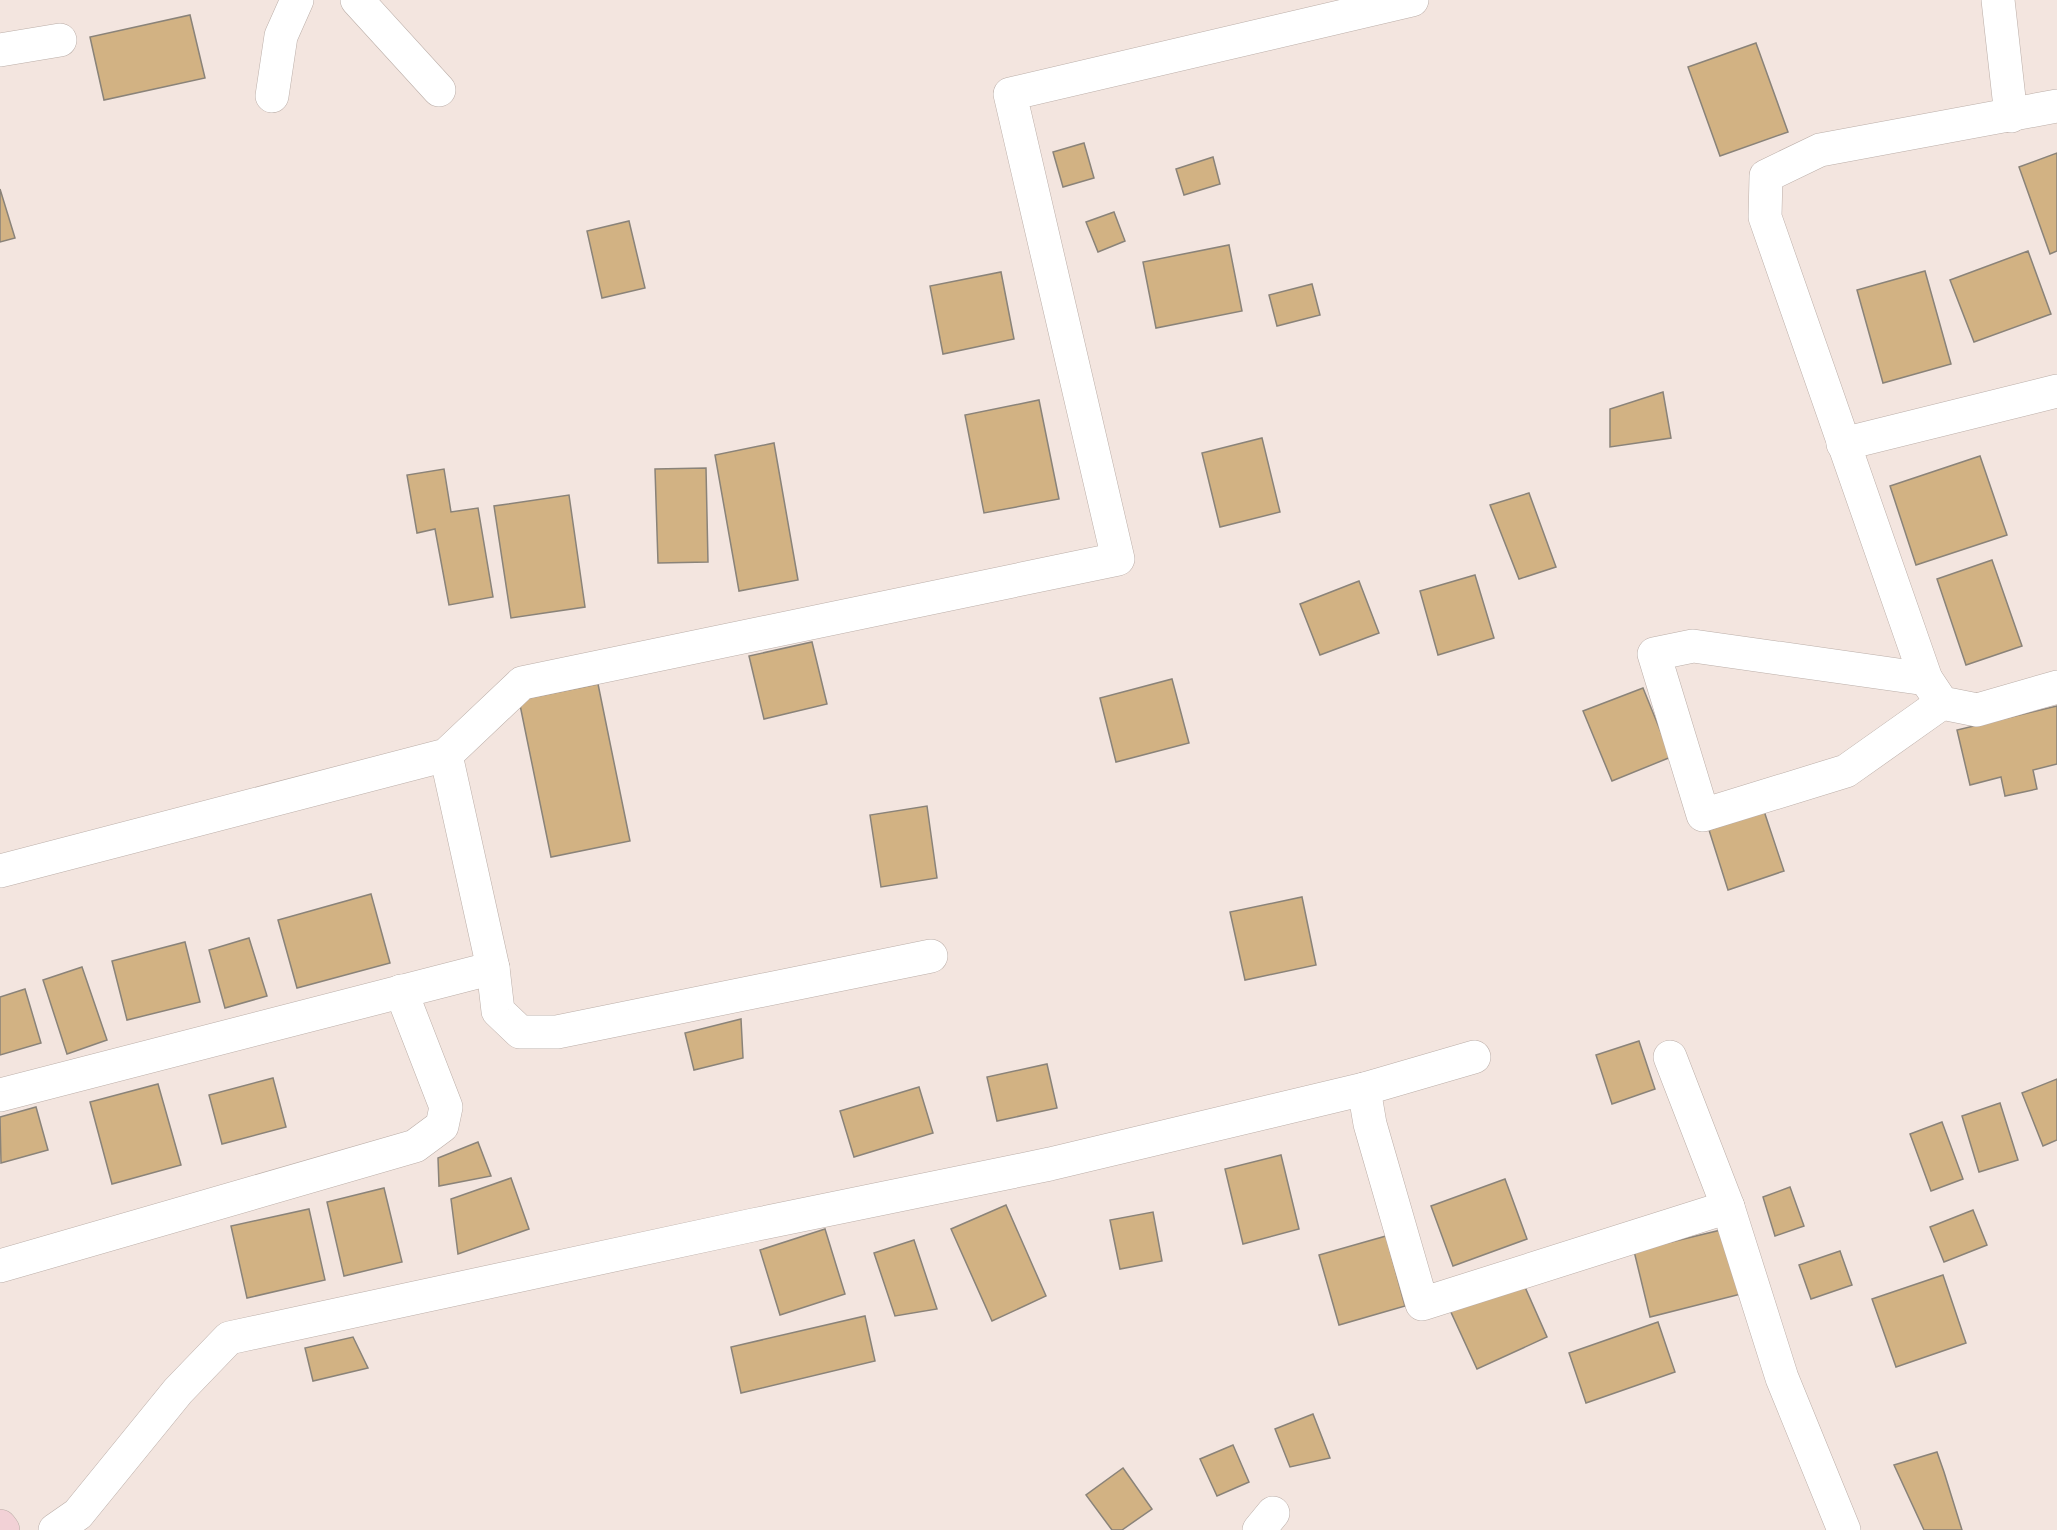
<svg xmlns="http://www.w3.org/2000/svg" width="2057" height="1530" viewBox="0 0 2057 1530" font-family="'Nunito Sans',sans-serif">
<style>
.building{fill:#d2b283;stroke:#8a8379;stroke-width:1.5}
.lines{fill:none;stroke-linecap:round;stroke-linejoin:round}
.street-casing{stroke:#bbaea8;stroke-width:34}
.secondary-casing{stroke:#bbaea8;stroke-width:34}
.street{stroke:#fff;stroke-width:33}
.secondary{stroke:#f2d1d6;stroke-width:33}
</style>
<rect width="100%" height="100%" fill="#f3e5df"/>
<g class="building">
<path d="M190 15 205 78 104 100 90 37Z"/>
<path d="M1756 43 1788 132 1720 156 1688 67Z"/>
<path d="M1084 143 1094 178 1063 187 1053 152Z"/>
<path d="M2057 153V251L2050 254 2019 167Z"/>
<path d="M1213 157 1220 184 1184 195 1176 169Z"/>
<path d="M0 189 15 238 0 242Z"/>
<path d="M1114 212 1125 241 1098 252 1086 222Z"/>
<path d="M629 221 645 288 602 298 587 231Z"/>
<path d="M1229 245 1242 311 1156 328 1143 262Z"/>
<path d="M2028 251 2051 314 1974 342 1950 280Z"/>
<path d="M1925 271 1951 364 1883 383 1857 290Z"/>
<path d="M1001 272 1014 339 943 354 930 286Z"/>
<path d="M1312 284 1320 315 1277 326 1269 295Z"/>
<path d="M1663 392 1671 438 1610 447V409Z"/>
<path d="M1039 400 1059 499 984 513 965 415Z"/>
<path d="M1262 438 1280 512 1220 527 1202 453Z"/>
<path d="M774 443 798 580 739 591 715 455Z"/>
<path d="M1980 456 2007 535 1916 565 1890 486Z"/>
<path d="M706 468 708 562 658 563 655 469Z"/>
<path d="M444 469 451 512 478 508 493 597 449 605 435 529 417 533 407 475Z"/>
<path d="M1529 493 1556 567 1519 579 1490 505Z"/>
<path d="M569 495 585 607 511 618 494 506Z"/>
<path d="M1992 560 2022 646 1966 665 1937 579Z"/>
<path d="M1475 575 1494 638 1438 655 1420 591Z"/>
<path d="M1359 581 1379 633 1320 655 1300 604Z"/>
<path d="M812 642 827 704 764 719 749 656Z"/>
<path d="M1172 679 1189 743 1116 762 1100 698Z"/>
<path d="M598 684 630 841 551 857 519 700Z"/>
<path d="M1643 688 1671 757 1612 781 1583 711Z"/>
<path d="M2057 706V764L2033 770 2037 789 2005 796 2001 777 1970 785 1957 730Z"/>
<path d="M927 806 937 878 881 887 870 815Z"/>
<path d="M1764 811 1784 871 1728 890 1709 830Z"/>
<path d="M371 894 390 963 297 988 278 920Z"/>
<path d="M1302 897 1316 965 1245 980 1230 912Z"/>
<path d="M249 938 267 996 225 1008 209 950Z"/>
<path d="M185 942 200 1002 127 1020 112 961Z"/>
<path d="M82 967 107 1040 67 1054 43 980Z"/>
<path d="M25 989 41 1043 0 1055V997Z"/>
<path d="M741 1019 743 1058 694 1070 685 1033Z"/>
<path d="M1639 1041 1655 1089 1612 1104 1596 1055Z"/>
<path d="M1047 1064 1057 1108 997 1121 987 1077Z"/>
<path d="M273 1078 286 1127 222 1144 209 1095Z"/>
<path d="M2057 1079V1140L2043 1146 2022 1093Z"/>
<path d="M158 1084 181 1165 112 1184 90 1102Z"/>
<path d="M919 1087 933 1133 854 1157 840 1111Z"/>
<path d="M2000 1103 2018 1160 1979 1172 1962 1116Z"/>
<path d="M36 1107 48 1150 1 1163 0 1117Z"/>
<path d="M1942 1122 1963 1179 1931 1191 1910 1134Z"/>
<path d="M478 1142 491 1176 439 1186 438 1158Z"/>
<path d="M1281 1155 1299 1229 1243 1244 1225 1169Z"/>
<path d="M511 1178 529 1229 458 1254 451 1199Z"/>
<path d="M1505 1179 1527 1239 1453 1266 1431 1206Z"/>
<path d="M1790 1187 1804 1226 1775 1236 1763 1197Z"/>
<path d="M384 1188 402 1262 344 1276 327 1202Z"/>
<path d="M1006 1205 1046 1296 992 1321 951 1229Z"/>
<path d="M309 1209 325 1280 247 1298 231 1226Z"/>
<path d="M1973 1210 1987 1245 1944 1262 1930 1227Z"/>
<path d="M1153 1212 1162 1261 1120 1269 1110 1220Z"/>
<path d="M825 1229 845 1294 780 1315 760 1250Z"/>
<path d="M1725 1229 1741 1294 1650 1317 1634 1251Z"/>
<path d="M1386 1236 1405 1306 1339 1325 1319 1255Z"/>
<path d="M914 1240 937 1309 895 1316 874 1253Z"/>
<path d="M1840 1251 1852 1285 1811 1299 1799 1265Z"/>
<path d="M1943 1275 1966 1343 1896 1367 1872 1299Z"/>
<path d="M1521 1278 1547 1337 1477 1369 1450 1310Z"/>
<path d="M865 1316 875 1361 741 1393 731 1347Z"/>
<path d="M1658 1322 1675 1372 1586 1403 1569 1353Z"/>
<path d="M353 1337 368 1368 313 1381 305 1348Z"/>
<path d="M1313 1414 1330 1458 1290 1467 1275 1429Z"/>
<path d="M1233 1445 1249 1482 1217 1496 1200 1459Z"/>
<path d="M1937 1452 1944 1472 1962 1530H1924L1894 1465Z"/>
<path d="M1123 1468 1152 1509 1122 1530H1112L1086 1495Z"/>
</g>
<g class="lines">
<defs>
<g id="street">
<path d="M357 0 439 90"/>
<path d="M1998 0 2011 116"/>
<path d="M0 50 60 40"/>
<path d="M272 96 281 36 297 0"/>
<path d="M2057 106 1820 150 1766 176 1765 217 1926 679 1942 703 1977 710 2057 687"/>
<path d="M1843 444 2057 391"/>
<path d="M1926 679 1693 646 1654 654 1703 815 1846 771 1942 703"/>
<path d="M446 755 493 968 498 1011 520 1032H557L931 956"/>
<path d="M0 871 446 755 522 683 1118 559 1010 94 1412 0"/>
<path d="M1670 1057 1728 1207 1782 1378 1844 1530"/>
<path d="M1364 1089 1474 1057"/>
<path d="M0 1095 493 968"/>
<path d="M0 1266 415 1146 442 1126 446 1107 401 991"/>
<path d="M55 1530 78 1514 178 1391 229 1338 753 1225 1050 1164 1364 1089 1370 1124 1422 1304 1728 1207"/>
<path d="M1259 1530 1273 1513"/>
</g>
<path id="secondary" d="M0 1526 3 1530"/>
</defs>
<use href="#street" class="street-casing"/>
<use href="#secondary" class="secondary-casing"/>
<use href="#street" class="street"/>
<use href="#secondary" class="secondary"/>
</g>
</svg>
